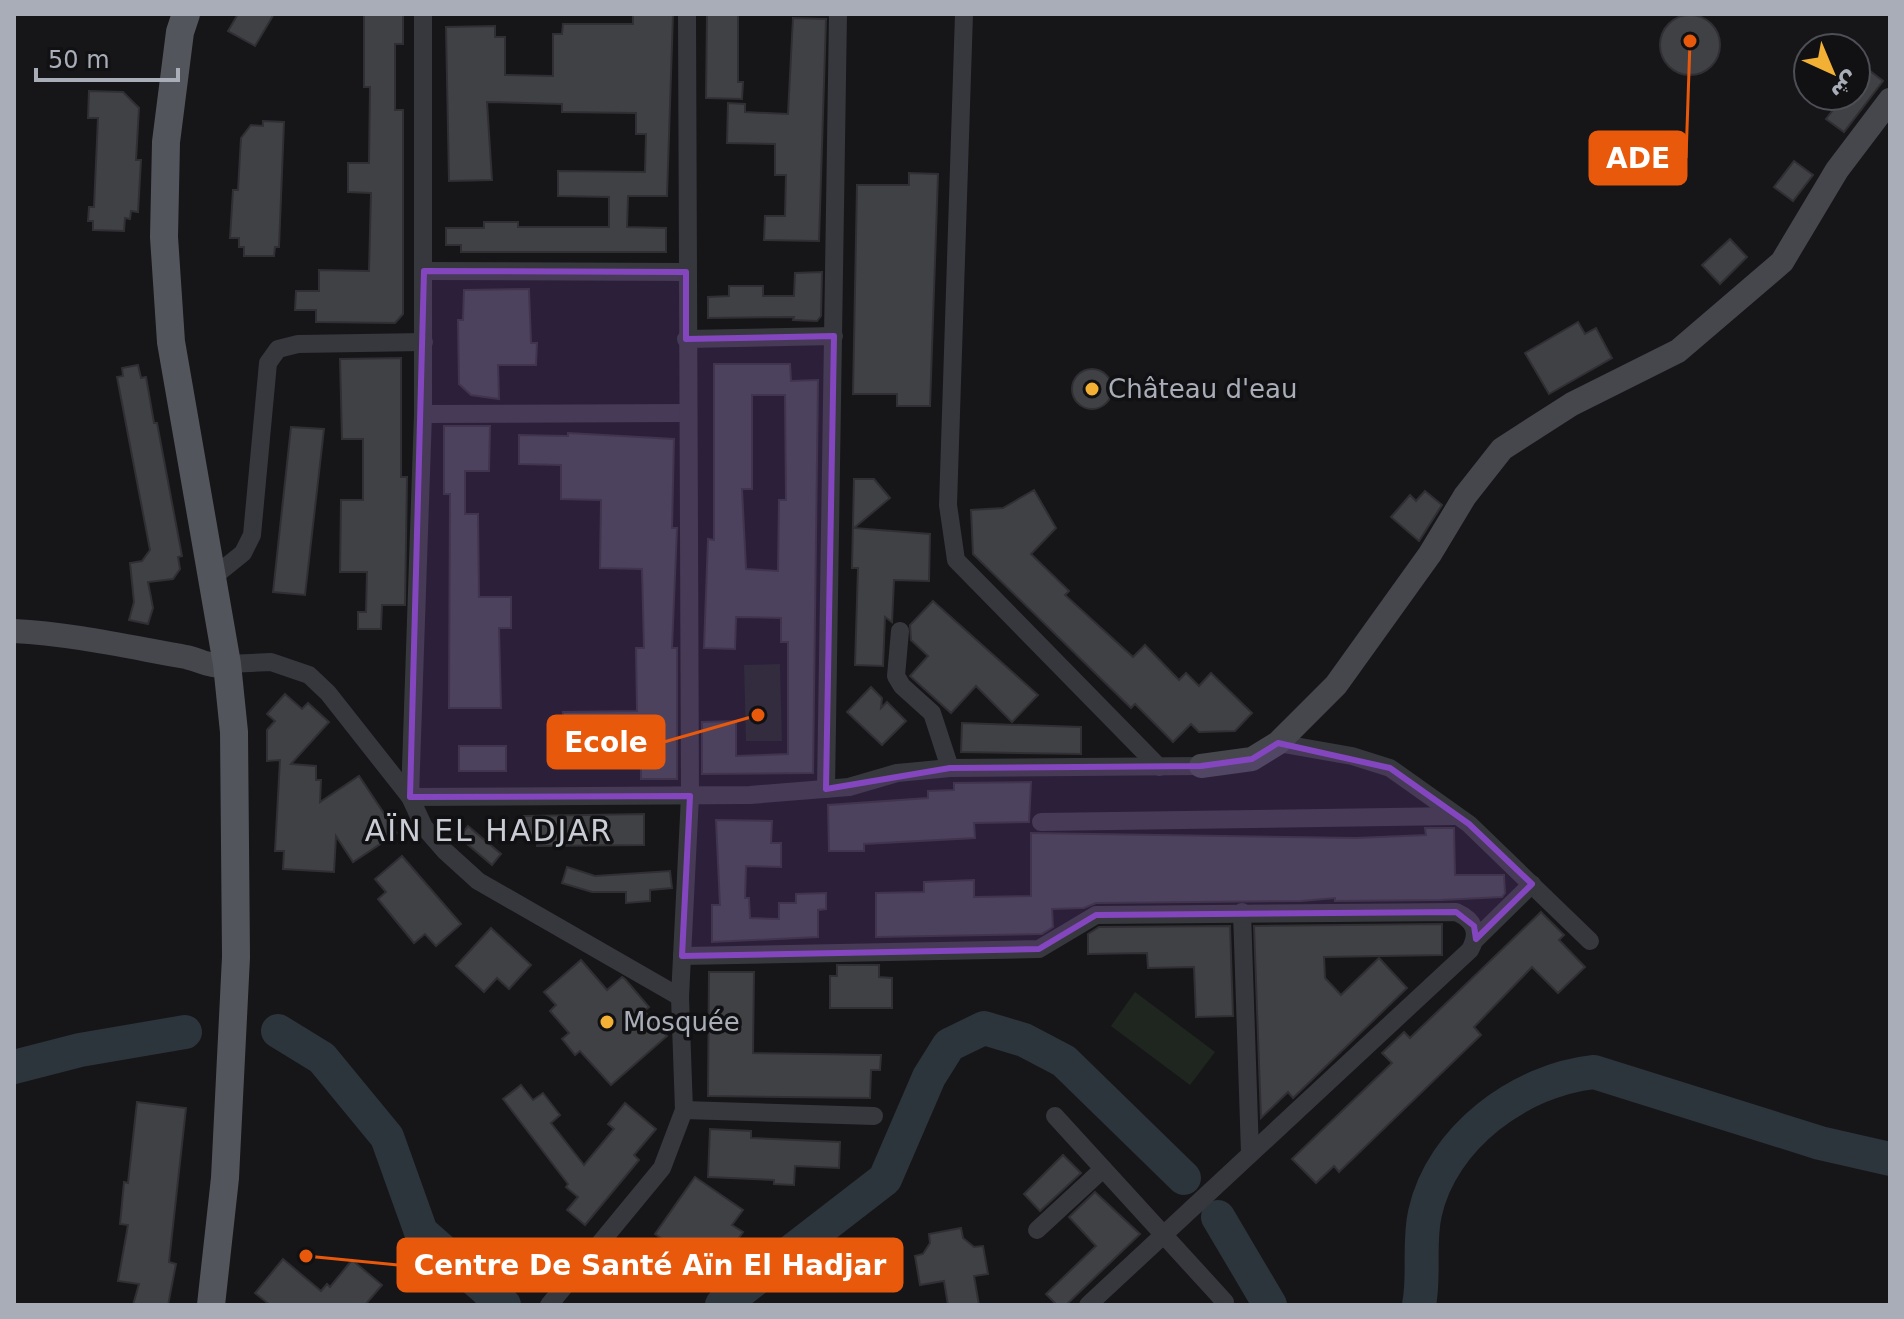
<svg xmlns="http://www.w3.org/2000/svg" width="1904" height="1319" viewBox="0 0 1904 1319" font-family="'DejaVu Sans','Noto Naskh Arabic',sans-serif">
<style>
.green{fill:#1e261f}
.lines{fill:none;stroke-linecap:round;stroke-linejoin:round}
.river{stroke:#2c353c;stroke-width:34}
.building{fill:#404145;stroke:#303034;stroke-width:2;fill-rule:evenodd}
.street{stroke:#37383d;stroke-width:18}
.secondary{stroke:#45474d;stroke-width:24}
.primary{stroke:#53555c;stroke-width:28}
.marked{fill:#8446be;fill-opacity:0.2;stroke:#8446be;stroke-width:6;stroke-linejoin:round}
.poi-dot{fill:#f2b134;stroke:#111113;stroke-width:3}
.labels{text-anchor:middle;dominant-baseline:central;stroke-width:7;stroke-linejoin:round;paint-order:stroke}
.poi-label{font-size:26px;fill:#a8adb8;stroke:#111113;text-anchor:start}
.quarter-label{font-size:30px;letter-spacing:2px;fill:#c9ccd4;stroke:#111113}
.leader{fill:none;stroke:#e8590c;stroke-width:3}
.callout-dot{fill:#e8590c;stroke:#111113;stroke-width:3}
.callout{fill:#e8590c;stroke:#e8590c;stroke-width:3}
.callout-label{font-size:28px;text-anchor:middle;font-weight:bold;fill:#fff}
</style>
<rect width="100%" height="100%" fill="#161618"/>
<g class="green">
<path d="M780 664 782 741H746L744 665Z"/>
<path d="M1135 992 1215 1052 1190 1085 1111 1026Z"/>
</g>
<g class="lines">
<g class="river">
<path d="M278 1031 322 1058 387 1137 421 1232 504 1305"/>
<path d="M14 1067 80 1050 185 1032"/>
<path d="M1218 1217 1270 1305"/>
<path d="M722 1305 885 1179 929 1077 949 1045 984 1028 1024 1040 1064 1061 1184 1178"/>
<path d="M1419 1305C1425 1274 1418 1244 1425 1213 1442 1137 1520 1080 1594 1072L1820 1143 1890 1159"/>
</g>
</g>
<g class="building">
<path d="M238 14H274L255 46 228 31Z"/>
<path d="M364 14H403V44H395V110H403V314L395 323 316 322V310H295L296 291H319V270L369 271 371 193 348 192V163H369L370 87H364Z"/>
<path d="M633 14H673L667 196H628L627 227 666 228V252H461V245H446V228H484V222H518V227H609V197L558 196V171L645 172 646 134H636V113L562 112V104L487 102 492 180 449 181 446 27 495 26V37H505V75L553 76V34H562L563 24H633Z"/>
<path d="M707 14H738V82H743L742 99 706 98Z"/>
<circle cx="1690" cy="45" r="30"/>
<path d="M793 18 826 19 819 241 764 240 765 216H785L786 175H775V144L727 143 728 103 745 104V112L788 114Z"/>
<path d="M1865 67 1883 81 1844 132 1826 119 1844 96H1856V79Z"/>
<path d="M89 91 123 92 139 108 136 160H141L138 212 131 211 130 219 125 218 124 231 93 230V221H88L89 207H94L98 118H88Z"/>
<path d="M263 121 284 122 279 247H275L274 256H244V247H239V238H230L233 190H238L241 138 251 125 263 126Z"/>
<path d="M1794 161 1813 175 1793 201 1774 187Z"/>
<path d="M909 173 938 174 930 406H897V394H853L857 185H909Z"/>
<path d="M1730 239 1747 257 1720 284 1702 265Z"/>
<path d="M822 272 821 316 817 321 793 320 794 317 708 318V297L729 296V286H763V296H794L795 273Z"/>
<path d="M529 289 531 343H537L536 365H498L499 399 471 395 459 384 458 320H463L464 290Z"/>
<path d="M1578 322 1585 334 1596 328 1612 358 1549 394 1525 353Z"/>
<path d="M401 358V477H407L405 605H382L381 629H358V612H366L367 572H340L341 500H363V439H342L340 359Z"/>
<path d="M714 364H790L791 381 818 380 813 773 702 774V722L736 721V756L788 754V642H781V618L736 617 735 649 704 648 708 539 714 540ZM752 395H785L786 500H779L778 571 746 569 742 489H752Z"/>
<path d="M138 365 141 378 146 377 154 423H157L182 556 178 557 180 569 173 579 148 582 153 608 148 624 129 620 134 602 130 563 142 561 150 550 117 377 123 376 122 368Z"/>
<circle cx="1092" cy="389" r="20"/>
<path d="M444 426H490L489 471H465V514H478L479 597H511V628H499L501 708H449L450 494H444Z"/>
<path d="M291 427 324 429 305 595 273 592Z"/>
<path d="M568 433 674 439 672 528H677L672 648H677V779H641V735L563 736V712L637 711 636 648H644L642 569 600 568 601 500 561 499V465L519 464V435L568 436Z"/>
<path d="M854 479H874L890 498 854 528 930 534 929 581 894 580 892 622 885 617 883 666 855 665 858 568H852Z"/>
<path d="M1034 490 1056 528 1031 554 1069 591 1065 595 1133 657 1145 645 1179 680 1186 673 1199 686 1211 673 1252 713 1235 731 1199 732 1191 724 1173 742 1135 704 1131 708 973 554 971 510 1003 508Z"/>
<path d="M1425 491 1442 505 1419 541 1391 517 1410 495 1416 501Z"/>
<path d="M933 601 1038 695 1012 722 976 686 951 713 910 676 928 656 911 640 910 625Z"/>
<path d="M871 687 882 698 881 708 887 702 906 721 882 745 847 712Z"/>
<path d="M285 694 302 709 308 703 329 722 291 764 316 766V780H321L320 802 359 776 397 833 353 862 336 836 334 872 283 869 284 851H275L280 760 267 761V730L275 721 267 714Z"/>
<path d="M962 723 1081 727V754L961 752Z"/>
<rect x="459" y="746" width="47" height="25"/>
<path d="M1031 782 1029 822 974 823 975 838 864 844V851H829L828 805 928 798V791L954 790V783Z"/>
<path d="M644 814V845L537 846V835H524V816Z"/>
<path d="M716 820 772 821 771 843H781V867L746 866 745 898H749L750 918 779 919V903H796V894L826 893V909L818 910V937L712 942V905H720Z"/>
<path d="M468 826 501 854 492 865 459 837Z"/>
<path d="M1425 828H1454L1455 875H1504L1505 893 1502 897 1441 900 1335 901V898L1301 901 1096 903 1084 908 1052 909 1053 927 1042 934 876 937V893L924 892V882L974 880V897L1031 896V833L1356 838 1426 835Z"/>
<path d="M402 856 461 924 436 946 425 934 414 943 378 899 386 892 375 879Z"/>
<path d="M567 867 595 876 670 871 672 888 650 890V901L626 903V892H592L562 883Z"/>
<path d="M1541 912 1564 935 1559 940 1585 967 1558 993 1532 967 1474 1027 1481 1035 1339 1172 1334 1166 1316 1183 1292 1159 1392 1063 1382 1053 1404 1032 1410 1038Z"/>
<path d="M1442 924V955L1324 957 1325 978 1341 995 1379 958 1407 988 1293 1098 1288 1092 1261 1118 1254 926Z"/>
<path d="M1230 926 1233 1016 1196 1017 1194 967 1148 968 1147 953 1088 954V934L1099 927Z"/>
<path d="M491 928 531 965 509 989 497 978 484 992 456 966Z"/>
<path d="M581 960 607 990 622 977 625 979 649 1007 644 1011 667 1036 611 1085 580 1051 575 1055 562 1039 569 1033 550 1011 556 1005 544 992Z"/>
<path d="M837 965H879V977L892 978V1008H830V976H837Z"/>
<path d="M709 972H754L753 1053 881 1055 880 1070H871L870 1098 708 1096Z"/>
<path d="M521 1085 533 1100 543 1093 560 1115 551 1123 584 1165 614 1129 608 1124 625 1103 656 1129 634 1155 639 1160 585 1225 567 1210 578 1197 566 1187 568 1184 503 1099Z"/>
<path d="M137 1102 186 1108 169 1262 176 1264 168 1305H133L139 1284 118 1281 128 1225 120 1224 124 1182 128 1183Z"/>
<path d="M710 1129 751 1131V1138L840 1142 839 1168 795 1166 794 1185 774 1184V1180L708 1177Z"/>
<path d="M1063 1155 1081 1173 1040 1211 1024 1194Z"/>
<path d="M695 1177 743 1210 732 1225 743 1232 723 1261 712 1254 703 1267 655 1234Z"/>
<path d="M1095 1192 1140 1234 1066 1305H1057L1046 1294 1096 1246 1069 1217Z"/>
<path d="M961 1228 963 1238 974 1247 983 1246 988 1274 974 1276 979 1305H948L944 1281 920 1285 915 1256 923 1254 930 1243 929 1234Z"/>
<path d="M283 1259 321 1291 327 1284 330 1287 352 1260 382 1285 365 1305H270L255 1293Z"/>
</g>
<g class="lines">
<g class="street">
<path d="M423 14V414L410 797 750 795 849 787 897 773 950 768 1201 766"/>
<path d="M964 14 948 505 956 560 1159 767"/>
<path d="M424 271 686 272"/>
<path d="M686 339 834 336"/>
<path d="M423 414 687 413"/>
<path d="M212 578 243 553 252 535 268 363 278 349 298 344 424 342"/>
<path d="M900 631 896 676 902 686 932 713 950 768"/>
<path d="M227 664 271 662 309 675 328 693 410 797 424 827 445 851 478 881 680 997"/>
<path d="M1278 743 1352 756 1390 768 1469 824 1590 941"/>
<path d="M826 789 838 14"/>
<path d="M1041 822 1457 816"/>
<path d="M1242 912 1250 1153"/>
<path d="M1476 939 1532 884"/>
<path d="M682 956 1039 949 1096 915 1456 912C1474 920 1480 932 1470 950L1088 1305"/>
<path d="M684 1110 874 1116"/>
<path d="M1055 1116 1225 1302 1222 1305"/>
<path d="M1037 1230 1103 1169"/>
<path d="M549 1305 662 1168 684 1110 680 997 690 796 687 14"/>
</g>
<g class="secondary">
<path d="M14 631C72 634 129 647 186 657 203 661 210 668 227 664"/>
<path d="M1201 766 1252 759 1278 743 1336 685 1430 554 1465 496 1502 449 1572 404 1678 351 1782 262 1837 170 1890 100"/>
</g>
<path class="primary" d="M186 14 180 32 166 142 164 237 171 342 227 664 234 732 236 957 225 1178 211 1305"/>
</g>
<path class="marked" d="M424 271 686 272V339L834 336 826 789 950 768 1201 766 1252 759 1278 743 1390 768 1469 824 1532 884 1476 939 1474 926 1456 912 1096 915 1039 949 682 956 690 796 410 797Z"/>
<g class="poi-dot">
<circle cx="1092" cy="389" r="8"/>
<circle cx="607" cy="1022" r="8"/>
</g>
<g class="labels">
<g class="poi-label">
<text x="1108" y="389">Château d'eau</text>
<text x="623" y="1022">Mosquée</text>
</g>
<g class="quarter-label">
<text x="489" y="830">AÏN EL HADJAR</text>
</g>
</g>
<path class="leader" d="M1690 41L1686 158M758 715L664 742M306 1256L398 1265"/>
<g class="callout-dot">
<circle cx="1690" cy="41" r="8"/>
<circle cx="758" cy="715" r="8"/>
<circle cx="306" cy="1256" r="8"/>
</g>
<g class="callout">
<rect x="1590" y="132" width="96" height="52" rx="8"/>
<rect x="548" y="716" width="116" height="52" rx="8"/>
<rect x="398" y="1239" width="504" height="52" rx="8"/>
</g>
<g class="callout-label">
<text x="1638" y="168">ADE</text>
<text x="606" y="752">Ecole</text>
<text x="650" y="1275">Centre De Santé Aïn El Hadjar</text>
</g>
<rect width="1904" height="1319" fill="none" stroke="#a8adb8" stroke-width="32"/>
<g transform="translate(1832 72) rotate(136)"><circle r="38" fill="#111113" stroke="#4d4f55" stroke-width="2"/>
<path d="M0-6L14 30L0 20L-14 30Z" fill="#f2b134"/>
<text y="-12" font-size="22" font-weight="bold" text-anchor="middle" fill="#a8adb8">ش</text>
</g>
<path d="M36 68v12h142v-12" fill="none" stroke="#a8adb8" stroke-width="4"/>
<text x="48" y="68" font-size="24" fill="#a8adb8" stroke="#111113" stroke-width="6" paint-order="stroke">50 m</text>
</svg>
